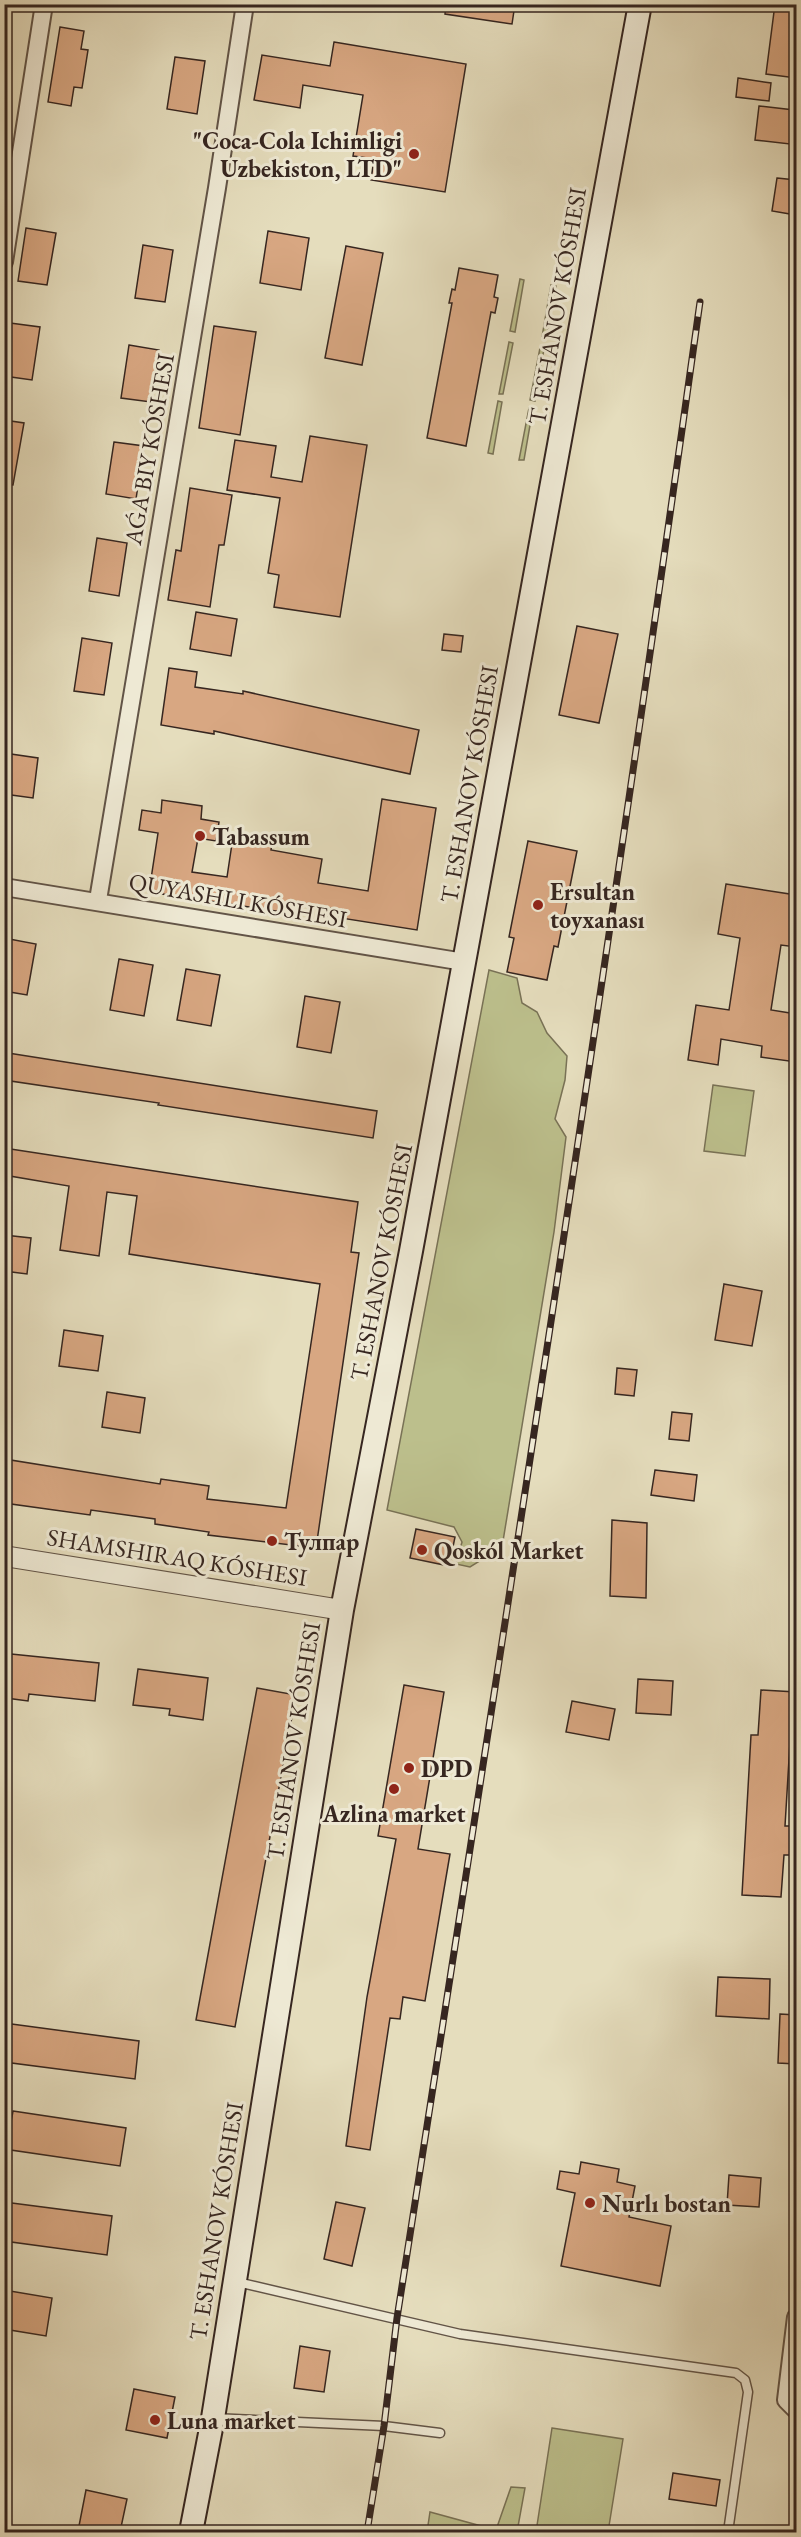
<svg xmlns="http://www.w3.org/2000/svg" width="801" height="2537" viewBox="0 0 801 2537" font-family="'EB Garamond',serif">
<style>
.green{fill:#bcbf8c;stroke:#797256;stroke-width:1.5}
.building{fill:#d8a782;stroke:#362620;stroke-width:1.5}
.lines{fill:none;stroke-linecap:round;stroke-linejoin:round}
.service-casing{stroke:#625447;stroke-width:11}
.minor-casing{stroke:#625447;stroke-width:20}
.tertiary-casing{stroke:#625447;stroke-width:22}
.secondary-casing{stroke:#362620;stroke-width:26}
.service{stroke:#eee9d4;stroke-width:8}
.minor{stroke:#eee9d4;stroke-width:16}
.tertiary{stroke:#eee9d4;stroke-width:20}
.secondary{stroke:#eee9d4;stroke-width:22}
.rail-casing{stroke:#362620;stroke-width:7}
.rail{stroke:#eee9d4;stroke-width:4.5;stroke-dasharray:14;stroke-linecap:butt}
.poi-dot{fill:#8f2418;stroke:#eee9d4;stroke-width:2}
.labels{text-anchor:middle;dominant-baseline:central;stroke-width:6;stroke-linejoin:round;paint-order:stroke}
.poi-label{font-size:24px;font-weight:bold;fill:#362620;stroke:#eee9d4;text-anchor:start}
.street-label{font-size:24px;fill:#362620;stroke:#eee9d4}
</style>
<rect width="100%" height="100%" fill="#e5ddbd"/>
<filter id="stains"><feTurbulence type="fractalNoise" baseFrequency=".00333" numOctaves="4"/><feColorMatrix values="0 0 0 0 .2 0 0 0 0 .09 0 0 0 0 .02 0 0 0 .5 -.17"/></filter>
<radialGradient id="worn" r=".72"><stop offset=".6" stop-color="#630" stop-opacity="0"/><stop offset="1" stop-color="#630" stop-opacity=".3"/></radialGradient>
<g class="green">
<path d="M520 279 524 280 515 332 510 331Z"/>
<path d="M551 285 556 286 546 338 542 337Z"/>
<path d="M509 342 513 343 503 394H499Z"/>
<path d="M540 348 544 349 535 401 530 400Z"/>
<path d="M498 401 502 402 493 454 488 453Z"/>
<path d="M529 408H533L524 460H519Z"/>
<path d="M489 970 517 978 522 1003 537 1012 547 1033 567 1056 565 1080 555 1119 566 1137 554 1232 503 1541 483 1559 470 1567 456 1564 462 1542 454 1527 387 1510Z"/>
<path d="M713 1085 754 1091 745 1156 704 1151Z"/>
<path d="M552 2428 623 2439 608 2532H536Z"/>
<path d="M511 2487 525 2488 517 2532H427L430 2512 496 2530Z"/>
</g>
<g class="building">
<path d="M446 4H515L512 24 445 14Z"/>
<path d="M775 4H796V78L766 74Z"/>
<path d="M60 27 84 31 81 49 88 50 82 88 74 87 71 106 48 102Z"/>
<path d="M334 42 466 64 445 192 371 180 374 159 353 156 363 95 303 85 300 108 254 100 262 55 330 66Z"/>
<path d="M175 57 205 61 197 114 167 109Z"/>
<path d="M738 78 771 83 769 101 736 97Z"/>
<path d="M759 106 794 110 790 144 755 140Z"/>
<path d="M777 178 796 180V215L772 211Z"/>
<path d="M26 228 56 233 47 285 18 281Z"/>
<path d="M268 231 309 238 301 290 260 283Z"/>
<path d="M143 245 173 250 165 302 135 298Z"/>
<path d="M346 246 383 253 362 365 325 358Z"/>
<path d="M459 268 498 275 494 297 498 298 495 313 491 312 466 446 427 438 452 303H449L452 289 455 290Z"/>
<path d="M10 323 40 327 32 380 4 376V357Z"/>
<path d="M214 326 256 332 240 435 199 428Z"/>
<path d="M129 345 159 350 151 402 121 398Z"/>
<path d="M4 420 24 423 13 485 4 484Z"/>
<path d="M310 436 367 445 340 617 274 607 279 575 268 573 280 498 227 490 235 440 276 446 271 477 302 482Z"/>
<path d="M114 442 144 446 136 499 106 494Z"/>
<path d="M190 488 232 495 224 545H219L210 607 168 600 176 550 181 551Z"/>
<path d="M97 538 127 543 119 596 89 591Z"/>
<path d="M196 612 237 619 231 656 190 649Z"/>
<path d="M577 626 618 634 599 723 559 715Z"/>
<path d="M444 634 463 636 461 652 442 650Z"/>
<path d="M82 638 112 643 104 695 74 691Z"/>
<path d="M169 668 197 672 195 687 243 694V691L419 730 410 774 214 731V734L161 725Z"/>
<path d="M4 753 38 758 33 798 4 794Z"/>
<path d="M382 799 436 808 417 930 328 916 330 908 291 901 289 913 149 892 158 833 139 830 142 810 161 813 162 800 202 806 201 819 219 822 216 841 198 838 192 872 227 877 233 837 272 843 271 850 322 859 318 883 368 891Z"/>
<path d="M528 841 577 851 558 947 554 946 547 980 507 972 514 938 509 937Z"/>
<path d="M726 884 796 895V947L781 945 771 1010 796 1014V1062L761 1057 762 1046 721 1039 718 1065 688 1060 696 1005 729 1010 740 938 718 934Z"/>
<path d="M4 938 36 944 27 995 4 991Z"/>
<path d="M119 959 153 965 144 1016 110 1010Z"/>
<path d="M186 969 220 975 211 1026 177 1020Z"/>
<path d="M305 996 340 1002 331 1053 297 1047Z"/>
<path d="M8 1053 377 1111 373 1138 158 1105 159 1103 4 1080Z"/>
<path d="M4 1148 358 1202 351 1252 359 1253 316 1548 208 1535 209 1532 155 1524V1519L91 1510 90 1515 4 1503V1459L160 1484 161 1479 209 1486 207 1499 286 1508 320 1284 129 1254 137 1196 107 1192 99 1256 60 1250 69 1186 4 1175Z"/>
<path d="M4 1235 31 1238 27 1274 4 1271Z"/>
<path d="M724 1284 762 1291 752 1346 715 1340Z"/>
<path d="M64 1330 103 1336 98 1371 59 1366Z"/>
<path d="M617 1368 637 1370 634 1396 615 1394Z"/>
<path d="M107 1392 145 1398 140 1433 102 1427Z"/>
<path d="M672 1412 692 1414 689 1441 669 1439Z"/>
<path d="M655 1470 697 1475 694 1501 651 1495Z"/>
<path d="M612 1520 647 1523 646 1598 610 1596Z"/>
<path d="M416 1529 455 1537 449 1566 410 1558Z"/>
<path d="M11 1654 99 1663 95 1701 29 1694 28 1701 6 1698Z"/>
<path d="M138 1669 208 1678 203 1720 169 1715 170 1709 133 1705Z"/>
<path d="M638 1679 673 1681 671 1715 636 1713Z"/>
<path d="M404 1685 444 1692 418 1849 450 1854 425 2001 403 1997 400 2019 390 2018 370 2150 346 2146 367 1997 396 1839 378 1836Z"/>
<path d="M257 1688 296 1695 235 2027 196 2020Z"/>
<path d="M761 1690 796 1692 794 1727 791 1726 785 1826H796V1855H784L781 1897 742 1895 751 1735H758Z"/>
<path d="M572 1701 615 1709 609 1740 566 1732Z"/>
<path d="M718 1977 770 1979 769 2019 716 2016Z"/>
<path d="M780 2014 796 2015V2064L778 2063Z"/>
<path d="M4 2023 139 2041 135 2079 4 2062Z"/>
<path d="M13 2111 126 2128 120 2166 4 2149V2132L9 2133Z"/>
<path d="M581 2162 619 2169 617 2182 635 2186 629 2217 671 2226 660 2286 561 2266 575 2193 557 2189 560 2171 579 2174Z"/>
<path d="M729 2175 761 2178 759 2207 727 2205Z"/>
<path d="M4 2202 112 2216 107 2255 4 2241Z"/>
<path d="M336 2202 365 2208 352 2266 324 2259Z"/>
<path d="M4 2290 52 2298 46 2336 4 2329Z"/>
<path d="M300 2346 330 2351 324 2392 294 2388Z"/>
<path d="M134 2389 175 2397 167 2438 126 2430Z"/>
<path d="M673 2473 720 2480 716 2506 669 2499Z"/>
<path d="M86 2490 127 2499 120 2532 78 2531Z"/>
</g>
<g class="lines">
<defs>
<g id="service">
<path d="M237 2282 460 2334 736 2373 745 2380 748 2392 728 2532"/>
<path d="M214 2418 384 2426 440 2433"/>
</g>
<g id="minor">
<path d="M4 262 44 4"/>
<path d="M4 887 464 962"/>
<path d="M98 900 217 188 245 4"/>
<path d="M796 2317 786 2400 796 2410"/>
</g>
<path id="tertiary" d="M4 1556 342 1610"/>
<path id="secondary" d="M191 2532 213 2418 342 1610 411 1251 640 4"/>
</defs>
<use href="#service" class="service-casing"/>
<use href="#minor" class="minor-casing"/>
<use href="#tertiary" class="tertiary-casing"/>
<use href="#secondary" class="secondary-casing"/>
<use href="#service" class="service"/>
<use href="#minor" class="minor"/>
<use href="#tertiary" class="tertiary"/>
<use href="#secondary" class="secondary"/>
<defs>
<path id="rail" d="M367 2532 384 2426 397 2318C502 1647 606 975 700 302"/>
</defs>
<use href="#rail" class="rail-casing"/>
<use href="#rail" class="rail"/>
</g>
<g class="poi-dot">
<circle cx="414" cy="154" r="6"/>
<circle cx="200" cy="836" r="6"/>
<circle cx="538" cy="905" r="6"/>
<circle cx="272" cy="1541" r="6"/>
<circle cx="422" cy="1550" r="6"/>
<circle cx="409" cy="1768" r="6"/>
<circle cx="394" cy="1789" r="6"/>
<circle cx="590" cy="2203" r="6"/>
<circle cx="155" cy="2420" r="6"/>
</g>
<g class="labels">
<g class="poi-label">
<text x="402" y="140" text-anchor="end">"Coca-Cola Ichimligi<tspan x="402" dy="28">Uzbekiston, LTD"</tspan></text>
<text x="212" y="836">Tabassum</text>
<text x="550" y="891">Ersultan<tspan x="550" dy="28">toyxanası</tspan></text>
<text x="284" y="1541">Тулпар</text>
<text x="434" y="1550">Qoskól Market</text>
<text x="421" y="1768">DPD</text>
<text x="394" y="1813" text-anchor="middle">Azlina market</text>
<text x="602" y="2203">Nurlı bostan</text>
<text x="167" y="2420">Luna market</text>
</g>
<g class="street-label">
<text transform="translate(557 306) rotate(-80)">T. ESHANOV KÓSHESI</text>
<text transform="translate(149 449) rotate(-80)">AǴA BIY KÓSHESI</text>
<text transform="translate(469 784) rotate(-80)">T. ESHANOV KÓSHESI</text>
<text transform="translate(238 900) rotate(10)">QUYASHLI KÓSHESI</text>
<text transform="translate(381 1262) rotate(-79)">T. ESHANOV KÓSHESI</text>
<text transform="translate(177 1557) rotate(9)">SHAMSHIRAQ KÓSHESI</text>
<text transform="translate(293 1741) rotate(-81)">T. ESHANOV KÓSHESI</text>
<text transform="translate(216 2221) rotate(-81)">T. ESHANOV KÓSHESI</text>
</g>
</g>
<rect width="801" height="2537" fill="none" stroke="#e5ddbd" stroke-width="24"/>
<rect x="6" y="6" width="789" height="2525" fill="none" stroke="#362620" stroke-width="3"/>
<rect x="12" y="12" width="777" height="2513" fill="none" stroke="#362620" stroke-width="1.5"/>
<rect width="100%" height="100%" filter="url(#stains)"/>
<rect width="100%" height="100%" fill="url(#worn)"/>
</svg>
